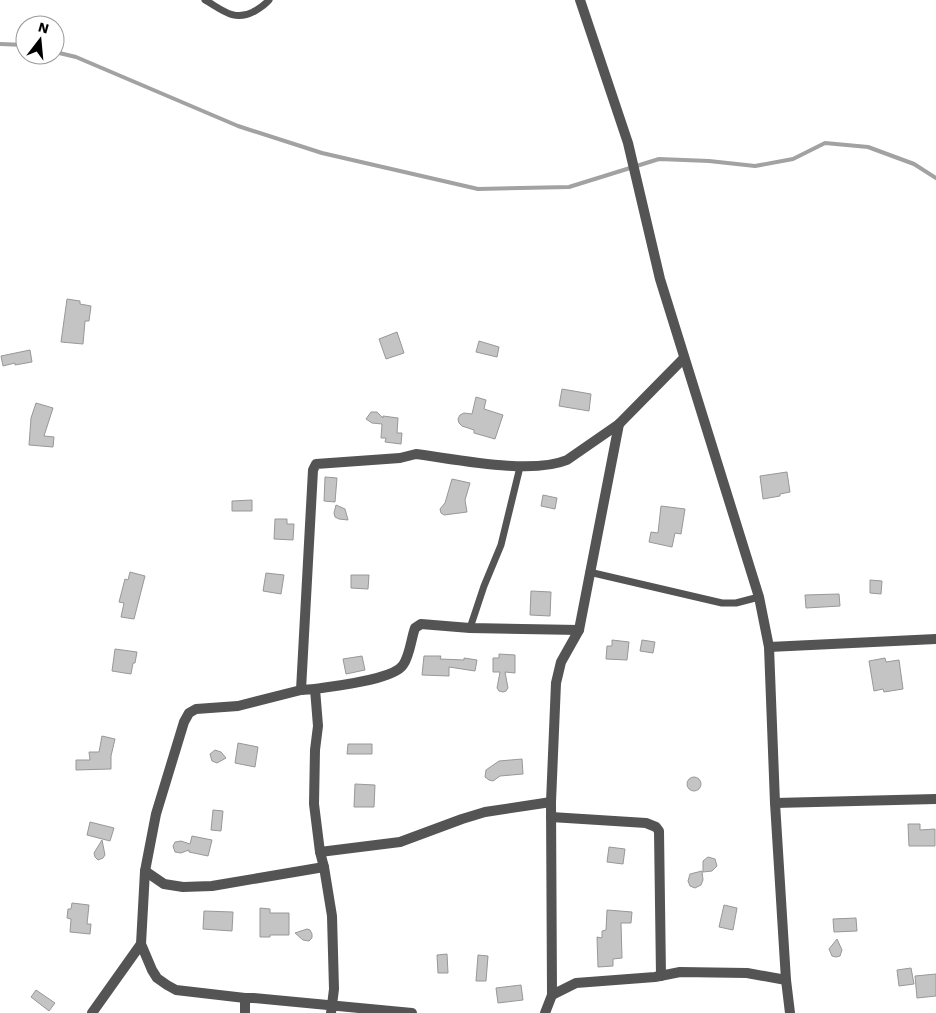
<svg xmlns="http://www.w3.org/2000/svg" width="936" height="1013" viewBox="0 0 936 1013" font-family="'Work Sans',sans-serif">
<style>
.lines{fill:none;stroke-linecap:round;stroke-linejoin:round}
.stream{stroke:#a2a2a2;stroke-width:4}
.building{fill:#c4c4c4;stroke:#989898}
.lane{stroke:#545454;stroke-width:7}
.street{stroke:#545454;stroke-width:10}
</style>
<rect width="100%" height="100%" fill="#fff"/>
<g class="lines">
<g class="stream">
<path d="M0 44 25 45"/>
<path d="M55 52 76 57 238 126 322 153 478 189 569 187 659 159 709 161 755 166 793 159 825 143 868 147 914 164 936 178"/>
</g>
</g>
<g class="building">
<path d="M67 299 80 301V304L91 306 89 321H85L83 344 61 342Z"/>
<path d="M397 332 404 353 386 359 379 339Z"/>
<path d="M479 341 499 347 497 357 476 352Z"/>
<path d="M30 350 32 362 15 365V363L3 366 1 356Z"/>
<path d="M562 389 591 394 589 411 559 406Z"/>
<path d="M476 397 486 400 484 409 503 415 495 439 474 433V430L462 426 459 423 458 419 460 415 464 413 472 414Z"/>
<path d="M36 403 53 408 44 436 54 437 53 447 29 445 31 418Z"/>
<path d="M371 412H377L383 418V416L398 418 397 433H402L401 444 385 442 386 438H381L382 424 372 423 366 419Z"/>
<path d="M787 472 790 492 780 494V496L763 499 760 476Z"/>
<path d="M325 477 337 478 335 502 324 501Z"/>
<path d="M452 479 470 483 465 500 467 512 444 515 441 513 440 509 445 503Z"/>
<path d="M543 495 557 498 555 509 541 506Z"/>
<path d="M252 500V511H232V501Z"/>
<path d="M336 505 345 509 348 520 339 519 335 517 334 513Z"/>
<path d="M661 506 685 509 681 534 675 533 672 547 649 542 651 532 658 533Z"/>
<path d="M275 519H287V524H294L293 540 274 539Z"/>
<path d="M130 572 145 576 134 619 121 617 124 603 119 602 125 579 128 580Z"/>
<path d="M266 573 284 575 281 594 263 591Z"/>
<path d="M351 575H369L368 589 351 588Z"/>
<path d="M870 580 882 581 881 594 870 593Z"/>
<path d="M531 591 551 592 550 616 530 615Z"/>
<path d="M839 594 840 606 806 608 805 595Z"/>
<path d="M612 640 629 642 627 660 606 659 607 646H612Z"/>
<path d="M642 640 655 642 653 653 640 651Z"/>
<path d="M115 649 137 652 135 663H133L131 674 112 671Z"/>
<path d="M499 654 515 655V673L505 672 508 688 506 691 503 692 499 691 497 688 500 672H493V658H499Z"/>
<path d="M362 656 365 670 346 674 343 659Z"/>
<path d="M424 656H441L440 659 464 660V658L477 660 475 671 449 667V676L422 675Z"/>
<path d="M885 658 886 662 899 660 903 689 884 692 883 689 874 691 869 661Z"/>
<path d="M102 736 115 739 111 756V769L76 770V760H90L89 752H99Z"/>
<path d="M238 743 258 747 255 767 235 763Z"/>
<path d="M348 744H372V754H347Z"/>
<path d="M215 750 221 752 226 758 217 763 212 761 210 754Z"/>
<path d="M522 759 523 774 500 776 493 781 489 780 485 777 486 770 499 761Z"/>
<circle cx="694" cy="784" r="7"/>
<path d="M355 784 375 785 374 807H354Z"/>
<path d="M213 810 223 811 221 831 211 830Z"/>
<path d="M90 822 114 828 110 841 87 835Z"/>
<path d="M908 824H920V830L935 829V846H909Z"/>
<path d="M192 836 212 840 208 856 189 852V850L181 853 175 852 173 846 175 842 181 841 190 844Z"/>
<path d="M102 840 105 855 103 858 98 860 95 857 94 853Z"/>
<path d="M609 847 625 849 623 864 607 862Z"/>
<path d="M708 857 715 859 717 866 712 871 703 872V861Z"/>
<path d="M702 871 703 880 701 885 695 888 690 886 688 881 690 874Z"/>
<path d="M72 903 89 905 87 924H91L90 934 70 932 71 919 67 918 68 909H71Z"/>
<path d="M724 905 737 908 733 930 719 927Z"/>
<path d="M260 908 270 909V913H289V935H270V937H260Z"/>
<path d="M607 910 632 912 631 923H621L622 958 613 959V966L598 967 597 937 602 938V931L606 930Z"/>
<path d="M204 911 233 912 232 931 203 929Z"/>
<path d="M856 918 857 931 834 932 833 919Z"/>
<path d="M307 929 310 930 312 934V938L309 941 303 940 295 933Z"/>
<path d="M837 939 842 950 840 956 836 957 832 956 829 949Z"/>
<path d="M447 954 448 973H438L437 955Z"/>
<path d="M478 955 488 956 486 981H476Z"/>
<path d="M911 968 914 984 899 986 897 970Z"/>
<path d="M936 974V996L917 998 915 976Z"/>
<path d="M521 985 523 1000 498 1003 496 988Z"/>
<path d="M36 990 55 1003 49 1011 31 997Z"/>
</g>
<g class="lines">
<g class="lane">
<path d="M205 0C221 9 234 22 253 12 260 8 264 6 269 0"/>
<path d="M589 572 722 603H736L759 597"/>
<path d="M470 628 484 586 501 545 520 467"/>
</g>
<g class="street">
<path d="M580 0 628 143 660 279 759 597 769 647 775 803 786 980 790 1013"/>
<path d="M769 647 936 639"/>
<path d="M315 689C334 686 393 680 403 665 410 655 411 639 415 628L421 624 470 628 579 630"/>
<path d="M301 690 313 470 316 464 400 458 416 454C455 459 531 475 567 460L619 424 684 358"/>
<path d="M775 803 936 799"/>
<path d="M551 817 646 823 656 827 659 831 661 976"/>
<path d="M320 852 400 842 462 819 485 812 551 802"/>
<path d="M145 871 164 884 183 887 212 886 324 867"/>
<path d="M552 995 576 983 655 977 680 972 747 973 786 980"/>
<path d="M245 998V1013"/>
<path d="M92 1013 141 944"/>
<path d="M331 1013 334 989 332 916 324 867 320 852 314 804 315 750 318 726 315 689 301 690 238 706 196 709 189 713 184 722 156 814 145 871 141 944 152 970 157 978 167 985 176 990 245 998H253L412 1013"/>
<path d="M545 1013 552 995 551 802 556 683 561 662 579 630 619 424"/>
</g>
</g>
<g transform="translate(40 40) rotate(16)"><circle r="24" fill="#ffffff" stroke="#999999"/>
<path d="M0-4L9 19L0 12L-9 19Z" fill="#000000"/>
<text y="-8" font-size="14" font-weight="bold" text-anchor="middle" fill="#000000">N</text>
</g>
</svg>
